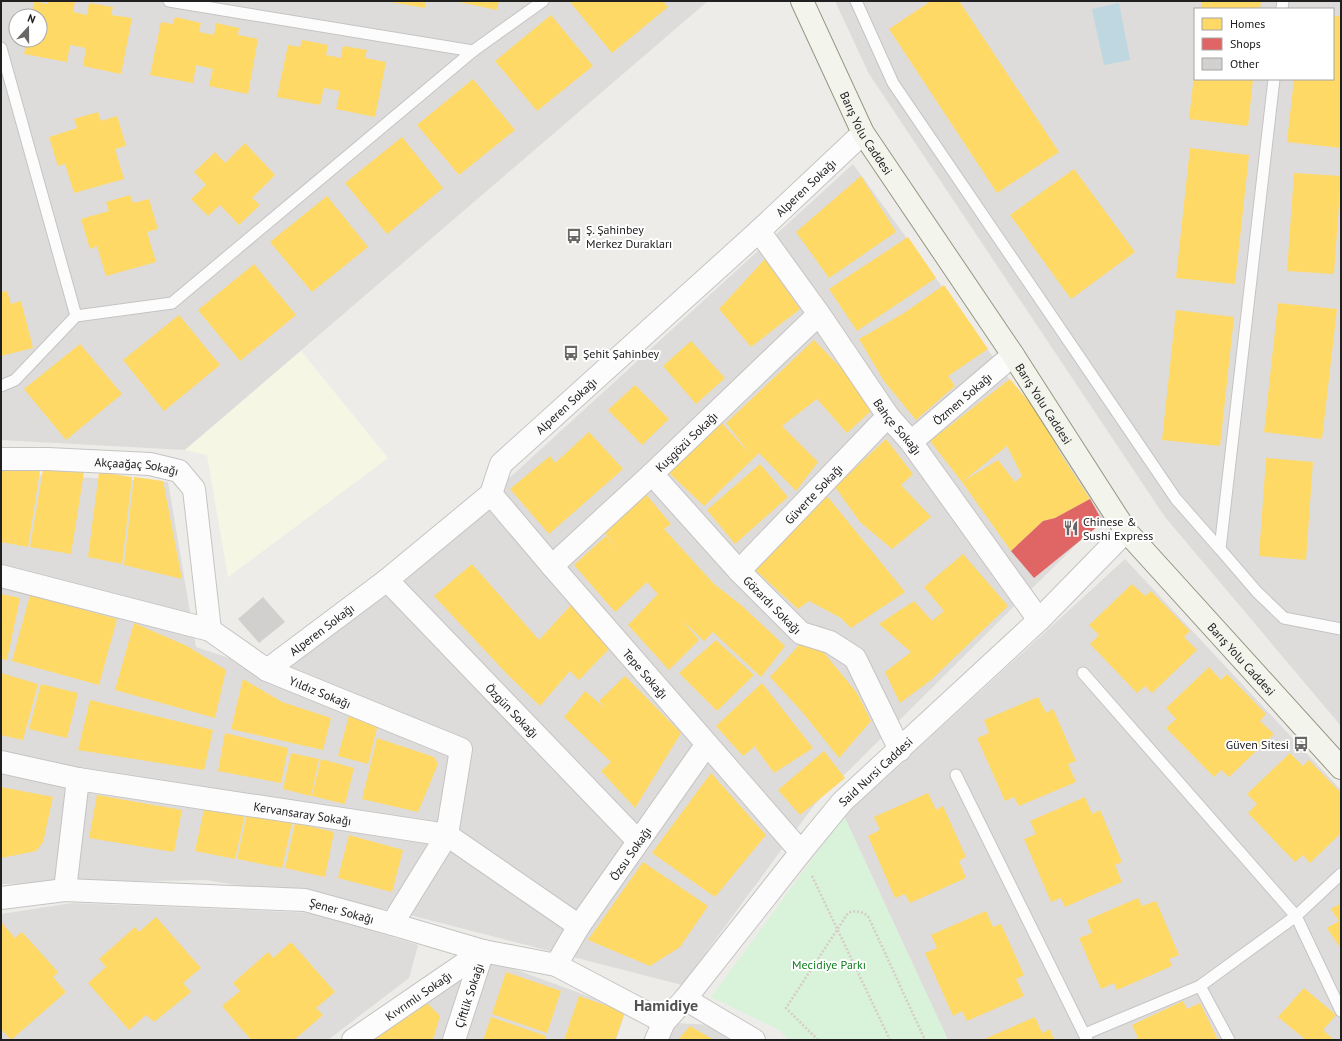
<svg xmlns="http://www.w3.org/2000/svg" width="1342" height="1041" viewBox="0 0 1342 1041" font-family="'PT Sans',sans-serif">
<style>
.residential{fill:#dddcda;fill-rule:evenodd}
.education{fill:#f6f6e5}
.park{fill:#d8f3d9}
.water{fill:#bed7e0}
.homes{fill:#ffd966}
.shops{fill:#e06666}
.building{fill:#d2d0ce}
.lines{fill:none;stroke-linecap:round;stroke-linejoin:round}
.service-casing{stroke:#c5c4c3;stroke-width:13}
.minor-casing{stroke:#c5c4c3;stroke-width:24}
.secondary-casing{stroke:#959781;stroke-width:24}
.path{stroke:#d7cbc9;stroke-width:2.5;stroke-dasharray:2 2;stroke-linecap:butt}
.service{stroke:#fcfcfc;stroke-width:11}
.minor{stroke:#fcfcfc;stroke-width:22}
.secondary{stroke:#f3f4ec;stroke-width:22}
.labels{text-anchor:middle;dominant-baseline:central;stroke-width:4;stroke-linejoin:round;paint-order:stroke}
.street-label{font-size:12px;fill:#202020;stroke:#fff}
.poi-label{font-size:12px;fill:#202020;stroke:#fff;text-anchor:start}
.park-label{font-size:12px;fill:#107c1e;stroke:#fff}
.district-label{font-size:16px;font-weight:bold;fill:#535353;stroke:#fff}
</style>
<rect width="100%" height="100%" fill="#eeece9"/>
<g class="residential">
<path d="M1 1H708L185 450 1 440ZM16 16H40V40H16Z"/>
<path d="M835 1H1341V726L1165 517 869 74ZM1195 9H1333V79H1195Z"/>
<path d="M853 164 1107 514 815 804 682 985 390 910 206 880 1 884V473L168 482 196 647 269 671 446 536Z"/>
<path d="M1125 559 1341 790V1040H948L844 816Z"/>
<path d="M72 903 314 913 418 945 409 978 328 1040H1V914Z"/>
<path d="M481 957 626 1010 616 1040H357Z"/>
<path d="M675 1023 711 1025 731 1040H668Z"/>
</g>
<path class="education" d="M301 351 388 458 228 577 207 455 185 450Z"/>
<path class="park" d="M844 816 948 1040H789L779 1030 711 997Z"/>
<path class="water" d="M1119 3 1130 60 1104 65 1092 9Z"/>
<g class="homes">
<path d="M34 1 47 4V1L75 2 73 12 87 15 89 3 113 7 111 15 132 18 121 74 83 66 86 48 70 45 67 62 24 54 27 40H40V16H31Z"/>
<path d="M385 1H426L425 8Z"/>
<path d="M454 1H499L497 10Z"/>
<path d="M572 1H663L668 7 612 53 570 2Z"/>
<path d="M931 1H959L1059 152 997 193 889 29Z"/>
<path d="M1202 1H1261L1260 9H1201Z"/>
<path d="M551 15 593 66 537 111 495 61Z"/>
<path d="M1333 16H1341V148L1287 142 1294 79H1333Z"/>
<path d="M175 17 201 23 199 32 214 35 216 23 239 28 238 35 258 39 248 94 209 86 213 69 196 65 193 83 150 75 161 22 173 24Z"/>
<path d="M302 40 328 45 326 55 341 58 343 46 367 50 365 58 386 62 375 117 336 109 340 91 324 88 320 105 277 97 288 45 300 47Z"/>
<path d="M1194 76 1195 79H1253L1248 126 1189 119Z"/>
<path d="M473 79 515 130 459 175 417 125Z"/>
<path d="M98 112 101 121 117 116 126 146 115 149 124 179 74 193 65 164 58 166 49 137 77 128 74 119Z"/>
<path d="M402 137 443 188 387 234 345 183Z"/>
<path d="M245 143 275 175 252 198 260 205 239 225 220 205 208 216 191 199 206 185 194 172 215 152 225 163Z"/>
<path d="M1190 148 1249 155 1235 284 1176 278Z"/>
<path d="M1074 169 1135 252 1071 299 1010 215Z"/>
<path d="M1294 173 1341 176 1334 274 1287 271Z"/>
<path d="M861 176 896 232 829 278 796 232Z"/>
<path d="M130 195 133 203 149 199 158 229 147 232 156 262 106 276 97 246 90 249 81 219 109 211 106 202Z"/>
<path d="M327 196 368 247 312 292 270 242Z"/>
<path d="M908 237 936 278 857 331 829 289Z"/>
<path d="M765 259 800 309 751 347 719 309Z"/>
<path d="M254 264 296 315 240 361 198 310Z"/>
<path d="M944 285 988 349 948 376 955 386 916 420 884 381 859 339 904 313Z"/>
<path d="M7 291 11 304 21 301 33 348 1 356V292Z"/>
<path d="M1278 303 1337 309 1322 439 1264 432Z"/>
<path d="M1176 310 1234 317 1220 446 1162 440Z"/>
<path d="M179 315 220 365 164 411 123 360Z"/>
<path d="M814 340 845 372 873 409 847 433 817 399 782 426 818 462 796 491 759 453 704 506 667 471 720 421 751 455 726 423Z"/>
<path d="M691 341 725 378 696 404 663 366Z"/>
<path d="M80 344 122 394 66 440 24 389Z"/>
<path d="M1010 379 1044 420 1060 453 1090 499 1055 518 1043 521 1011 551 962 482 998 460 1015 482 1022 476 1007 446 962 482 930 441Z"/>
<path d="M635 385 669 419 642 445 608 410Z"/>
<path d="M589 432 623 469 549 534 510 489 550 456 555 463Z"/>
<path d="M886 439 913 474 901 485 931 517 892 549 860 522 835 487Z"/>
<path d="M1266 458 1313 462 1306 560 1259 556Z"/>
<path d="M760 464 788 497 735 544 707 510Z"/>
<path d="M1 468 40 470 28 547 1 542Z"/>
<path d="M43 470 84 472 71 554 30 547Z"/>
<path d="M99 472 132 477 122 564 88 557Z"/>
<path d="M134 477 163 481 182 579 124 565Z"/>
<path d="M644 492 671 524 664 529 714 584 741 605 785 646 761 677 713 632 704 641 682 620 699 640 669 670 628 625 658 594 653 589 647 582 615 612 574 565 606 536 618 550 604 532Z"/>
<path d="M827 496 905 592 851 628 841 618 809 601 798 609 753 568Z"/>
<path d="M963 554 1008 606 931 680 900 703 885 672 911 652 879 624 914 601 932 621 944 611 924 587Z"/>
<path d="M472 564 539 640 571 605 609 649 579 680 570 671 540 706 507 674 434 596Z"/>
<path d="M1132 584 1145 596 1151 591 1190 631 1184 637 1197 650 1152 693 1145 686 1137 693 1090 644 1099 635 1089 625Z"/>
<path d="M1 594 20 598 7 660 1 659Z"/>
<path d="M30 595 117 619 99 685 12 661Z"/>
<path d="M134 623 187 646 226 670 215 718 115 690Z"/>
<path d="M716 640 754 675 717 711 679 673Z"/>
<path d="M800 644 820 648 857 693 871 721 839 758 803 713 770 677Z"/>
<path d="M1209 667 1221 680 1227 674 1266 714 1260 721 1274 734 1229 777 1221 770 1214 777 1166 728 1176 719 1166 708Z"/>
<path d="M1 673 38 684 23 740 1 735Z"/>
<path d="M625 676 681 733 635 808 601 771 611 762 564 717 585 691 606 709 599 701Z"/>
<path d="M243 679 282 702 331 718 323 750 231 729Z"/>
<path d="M762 683 813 748 774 773 755 747 759 743 743 756 716 726Z"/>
<path d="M41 684 78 693 67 738 29 729Z"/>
<path d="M1038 697 1046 713 1053 709 1076 761 1068 764 1076 782 1019 806 1014 797 1005 801 977 738 989 733 984 720Z"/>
<path d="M90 700 213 730 204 770 78 750Z"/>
<path d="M349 716 378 724 368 764 338 756Z"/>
<path d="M225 733 288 748 281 783 218 771Z"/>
<path d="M377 738 434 757 438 764 418 812 362 799Z"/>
<path d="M824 751 845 778 800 815 778 790Z"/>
<path d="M291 753 319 759 311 796 283 789Z"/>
<path d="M1290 753 1303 766 1309 760 1341 793V833L1310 863 1303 855 1295 862 1248 813 1257 804 1247 794Z"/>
<path d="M321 759 354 768 345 804 312 796Z"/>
<path d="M711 773 766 835 715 897 652 853Z"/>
<path d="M1 787 53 797 43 842 36 851 1 858 2 835H1Z"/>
<path d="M928 793 936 810 943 806 966 857 959 861 966 878 910 903 905 894 895 898 868 836 880 830 874 817Z"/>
<path d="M97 795 182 810 174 852 89 838Z"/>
<path d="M1085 797 1092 814 1100 810 1122 862 1115 865 1122 882 1065 907 1061 898 1051 902 1024 839 1036 834 1030 821Z"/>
<path d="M205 805 245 814 235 859 195 851Z"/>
<path d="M247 814 292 823 282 868 237 859Z"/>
<path d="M295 823 334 832 325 877 285 868Z"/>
<path d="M349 835 403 850 392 892 338 878Z"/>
<path d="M643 862 708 906 680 947 650 966 588 940Z"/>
<path d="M1138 898 1142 906 1156 901 1179 955 1169 959 1172 966 1117 990 1114 983 1101 989 1079 938 1092 933 1087 920Z"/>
<path d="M1341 903V949L1327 928 1339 921 1331 909Z"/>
<path d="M986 911 993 927 1001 924 1024 975 1016 979 1024 996 967 1021 962 1011 953 1016 925 953 937 948 931 935Z"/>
<path d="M156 917 201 968 183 983 191 992 154 1022 146 1015 129 1030 88 983 106 967 99 959 135 927 139 932Z"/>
<path d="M1 922 15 938 22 932 58 972 53 977 66 992 11 1040 1 1029Z"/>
<path d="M291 942 335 992 316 1008 323 1015 294 1040 281 1039 251 1040 222 1006 240 991 233 983 268 952 273 958Z"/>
<path d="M506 972 561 991 547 1033 492 1014Z"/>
<path d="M1304 988 1336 1015 1323 1030 1334 1040H1306L1278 1017Z"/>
<path d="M579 996 625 1012 615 1040H564Z"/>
<path d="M425 1001 440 1016 433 1040H361Z"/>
<path d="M1183 1001 1187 1009 1200 1003 1218 1040H1134L1138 1038 1132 1025Z"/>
<path d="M491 1017 546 1036 545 1040H483Z"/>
<path d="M1035 1017 1042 1033 1050 1029 1054 1040H982Z"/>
<path d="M690 1026 714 1040H678Z"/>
</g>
<path class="shops" d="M1090 499 1103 522 1034 578 1011 551 1043 521 1055 518Z"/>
<path class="building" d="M263 597 285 622 259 643 238 619Z"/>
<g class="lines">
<defs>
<g id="service">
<path d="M169 1 473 51"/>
<path d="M856 1 893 83 1176 499 1220 549"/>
<path d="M1282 9 1283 1"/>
<path d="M1 48 76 316"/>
<path d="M1274 79 1220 549 1257 592 1284 618 1341 629"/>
<path d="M1 386 15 380 76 316 172 303 473 51 543 1"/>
<path d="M1083 673 1296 916 1341 1011"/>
<path d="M956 775 1087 1040"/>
<path d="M1200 986 1229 1040"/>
<path d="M1085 1034 1200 986 1296 916 1341 874"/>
</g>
<g id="minor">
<path id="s1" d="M759 231 819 314 888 416 911 442 1039 620"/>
<path id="s2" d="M911 442 1013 355"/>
<path id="s3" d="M1 459H48L150 464 179 471 194 489 210 630"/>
<path id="s4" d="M652 474 739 571 801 633 830 642 855 658 900 750"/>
<path id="s5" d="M491 494 552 566 801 852"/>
<path id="s6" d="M552 566 652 474 819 314"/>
<path id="s7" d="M739 571 888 416"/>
<path id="s8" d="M1 576 210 630 267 670 461 749 447 835 392 924"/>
<path id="s9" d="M387 580 638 841"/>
<path id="s10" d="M267 670 387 580 491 494 501 464 759 231 863 133"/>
<path id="s11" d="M1 762 78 779 447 835 579 926"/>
<path d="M65 890 78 779"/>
<path id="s12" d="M1 898 65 890 305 900 392 924 483 951 556 965 664 1022"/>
<path id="s13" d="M556 965 579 926 707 744"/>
<path d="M685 999 754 1040"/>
<path id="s14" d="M353 1040 483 951"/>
<path id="s15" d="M454 1040 483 951"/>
<path id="s16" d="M656 1040 664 1022 685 999 801 852 842 802 1039 620 1126 531"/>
</g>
<g id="secondary">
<path id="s17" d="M802 1 863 133 1013 355 1126 531 1341 768"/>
</g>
</defs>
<use href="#service" class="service-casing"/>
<use href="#minor" class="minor-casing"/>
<use href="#secondary" class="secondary-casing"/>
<g class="path">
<path d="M812 876 890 1040"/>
<path d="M818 1040 786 1008 848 913C855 910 861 911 868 916L925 1040"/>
</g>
<use href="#service" class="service"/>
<use href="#minor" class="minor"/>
<use href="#secondary" class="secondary"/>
</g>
<defs>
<symbol id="bus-bare" viewBox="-9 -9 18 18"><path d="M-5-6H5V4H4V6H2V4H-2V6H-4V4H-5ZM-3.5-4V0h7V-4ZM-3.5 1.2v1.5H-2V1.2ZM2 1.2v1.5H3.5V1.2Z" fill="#686766" stroke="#fff" stroke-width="2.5" paint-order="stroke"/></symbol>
<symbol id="restaurant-bare" viewBox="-9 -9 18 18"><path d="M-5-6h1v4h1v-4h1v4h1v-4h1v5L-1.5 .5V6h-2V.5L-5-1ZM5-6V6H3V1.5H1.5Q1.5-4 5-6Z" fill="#686766" stroke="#fff" stroke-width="2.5" paint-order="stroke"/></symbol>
</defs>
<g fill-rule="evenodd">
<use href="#bus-bare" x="563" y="225" width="22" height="22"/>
<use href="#bus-bare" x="560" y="342" width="22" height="22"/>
<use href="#restaurant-bare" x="1060" y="517" width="22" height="22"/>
<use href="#bus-bare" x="1290" y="733" width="22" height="22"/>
</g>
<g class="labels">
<g class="street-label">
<text stroke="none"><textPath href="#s17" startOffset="147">Barış Yolu Caddesi</textPath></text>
<text stroke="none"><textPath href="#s10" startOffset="728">Alperen Sokağı</textPath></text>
<text stroke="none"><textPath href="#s2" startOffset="67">Özmen Sokağı</textPath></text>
<text stroke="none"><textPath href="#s17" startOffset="471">Barış Yolu Caddesi</textPath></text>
<text stroke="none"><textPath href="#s10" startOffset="404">Alperen Sokağı</textPath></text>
<text stroke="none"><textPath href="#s1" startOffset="240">Bahçe Sokağı</textPath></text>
<text stroke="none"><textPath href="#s6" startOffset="183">Kuşgözü Sokağı</textPath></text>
<text stroke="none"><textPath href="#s3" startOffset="136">Akçaağaç Sokağı</textPath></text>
<text stroke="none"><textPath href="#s7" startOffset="107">Güverte Sokağı</textPath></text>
<text stroke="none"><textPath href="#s4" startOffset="178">Gözardı Sokağı</textPath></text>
<text stroke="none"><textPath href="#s10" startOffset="68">Alperen Sokağı</textPath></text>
<text stroke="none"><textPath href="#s17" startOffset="795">Barış Yolu Caddesi</textPath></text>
<text stroke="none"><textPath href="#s5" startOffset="237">Tepe Sokağı</textPath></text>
<text stroke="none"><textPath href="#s8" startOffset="343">Yıldız Sokağı</textPath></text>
<text stroke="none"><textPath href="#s9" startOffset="181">Özgün Sokağı</textPath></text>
<text stroke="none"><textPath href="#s16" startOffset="348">Said Nursi Caddesi</textPath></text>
<text stroke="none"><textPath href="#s11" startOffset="306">Kervansaray Sokağı</textPath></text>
<text stroke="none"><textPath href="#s13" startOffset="134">Özsu Sokağı</textPath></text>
<text stroke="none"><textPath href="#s12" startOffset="343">Şener Sokağı</textPath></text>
<text stroke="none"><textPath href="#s14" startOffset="79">Kıvrımlı Sokağı</textPath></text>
<text stroke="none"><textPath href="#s15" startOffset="47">Çiftlik Sokağı</textPath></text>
</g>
<g class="poi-label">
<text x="586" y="229">Ş. Şahinbey<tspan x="586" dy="14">Merkez Durakları</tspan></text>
<text x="583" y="353">Şehit Şahinbey</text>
<text x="1083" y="521">Chinese &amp;<tspan x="1083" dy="14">Sushi Express</tspan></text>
<text x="1289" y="744" text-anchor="end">Güven Sitesi</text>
</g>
<g class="park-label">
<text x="829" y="964">Mecidiye Parkı</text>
</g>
<g class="district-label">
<text x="666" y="1005">Hamidiye</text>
</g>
</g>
<rect width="1342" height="1041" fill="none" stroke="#202020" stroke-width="4"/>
<rect x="1194" y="8" width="140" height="72" fill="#ffffff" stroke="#a6a6a6"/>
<rect x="1202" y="18" width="20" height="12" fill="#ffd966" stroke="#a6a6a6"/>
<text x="1230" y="28" font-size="12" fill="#202020">Homes</text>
<rect x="1202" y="38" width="20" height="12" fill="#e06666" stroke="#a6a6a6"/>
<text x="1230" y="48" font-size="12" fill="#202020">Shops</text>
<rect x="1202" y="58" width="20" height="12" fill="#d2d0ce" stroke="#a6a6a6"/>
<text x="1230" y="68" font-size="12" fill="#202020">Other</text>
<g transform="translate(28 28) rotate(21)"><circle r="19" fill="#ffffff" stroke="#a6a6a6"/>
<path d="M0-3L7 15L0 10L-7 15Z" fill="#686766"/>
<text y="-6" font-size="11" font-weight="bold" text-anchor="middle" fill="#202020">N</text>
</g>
</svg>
